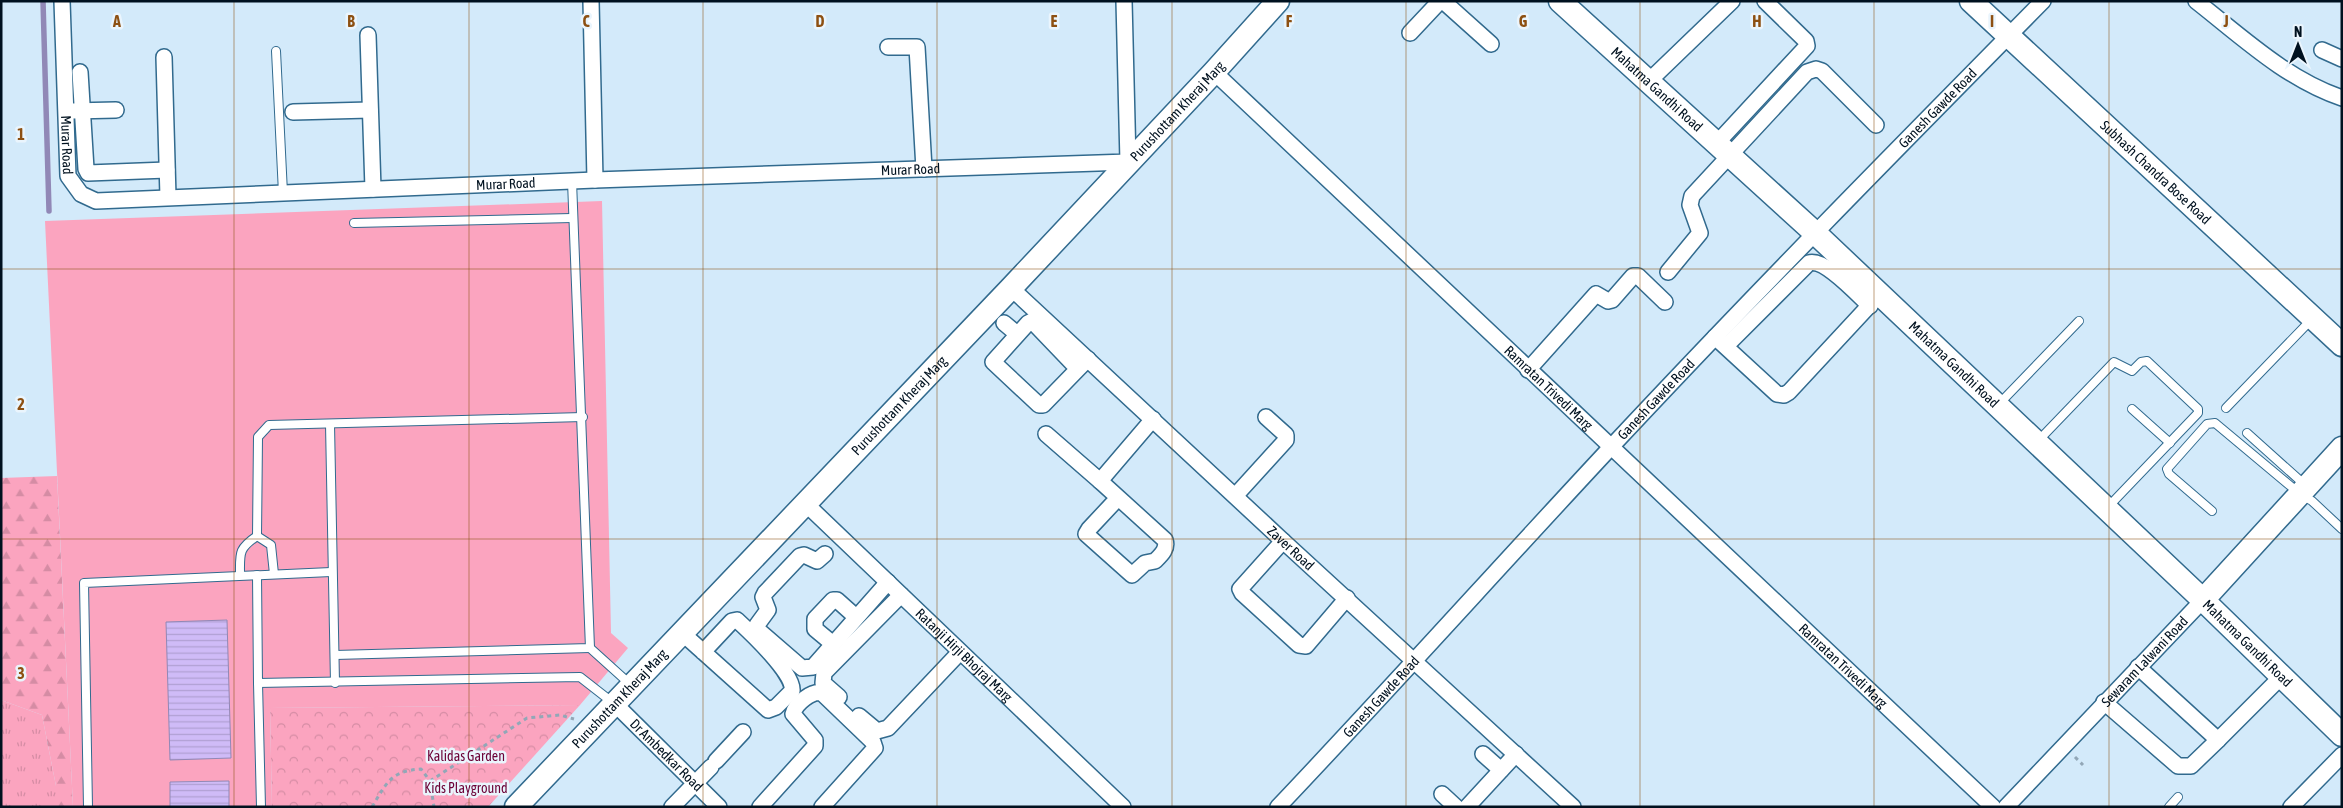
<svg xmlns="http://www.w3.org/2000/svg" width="2343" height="808" viewBox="0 0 2343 808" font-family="'Asap Condensed',sans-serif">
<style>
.grass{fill:url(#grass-tufts)}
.forest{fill:url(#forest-firs)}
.park{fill:url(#park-crowns)}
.garden{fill:#fba4bf}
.water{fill:url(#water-rules);stroke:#9188b6}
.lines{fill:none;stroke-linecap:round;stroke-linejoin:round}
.stream{stroke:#9188b6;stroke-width:5.5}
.lane-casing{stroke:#316a8e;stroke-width:10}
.street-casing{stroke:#316a8e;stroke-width:18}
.secondary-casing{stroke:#316a8e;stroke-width:25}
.path{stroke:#92a7b7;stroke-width:3;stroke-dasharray:4 4;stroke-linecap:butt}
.lane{stroke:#fff;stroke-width:8}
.street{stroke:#fff;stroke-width:15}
.secondary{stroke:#fff;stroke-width:22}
.grid{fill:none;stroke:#8d5012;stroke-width:1;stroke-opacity:0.55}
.labels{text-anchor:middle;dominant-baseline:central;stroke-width:5;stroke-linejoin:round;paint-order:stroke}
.street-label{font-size:14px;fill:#00111f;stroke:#eaf5fd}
.park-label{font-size:14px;fill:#6c0237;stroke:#eaf5fd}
.grid-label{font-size:16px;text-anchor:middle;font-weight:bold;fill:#8d5012;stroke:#eaf5fd;stroke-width:5;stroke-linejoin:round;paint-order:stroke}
</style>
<defs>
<pattern id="grass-tufts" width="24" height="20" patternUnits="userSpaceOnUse" patternTransform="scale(1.25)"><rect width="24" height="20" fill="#fba4bf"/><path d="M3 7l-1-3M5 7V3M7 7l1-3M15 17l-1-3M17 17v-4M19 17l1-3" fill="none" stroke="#d58ca4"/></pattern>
<pattern id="forest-firs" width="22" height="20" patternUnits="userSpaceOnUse" patternTransform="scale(1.25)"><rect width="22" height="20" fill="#fba4bf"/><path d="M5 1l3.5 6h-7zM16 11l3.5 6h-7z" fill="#d58ca4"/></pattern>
<pattern id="park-crowns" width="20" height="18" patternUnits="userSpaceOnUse" patternTransform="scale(1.25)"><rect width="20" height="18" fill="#fba4bf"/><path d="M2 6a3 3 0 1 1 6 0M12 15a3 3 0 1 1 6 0" fill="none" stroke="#d58ca4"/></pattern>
<pattern id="water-rules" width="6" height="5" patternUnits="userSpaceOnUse" patternTransform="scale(1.25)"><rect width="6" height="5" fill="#cfbbf7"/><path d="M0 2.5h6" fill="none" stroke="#b0a0d3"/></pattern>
</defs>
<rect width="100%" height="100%" fill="#d3eafa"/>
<path class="grass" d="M1 700 42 715 56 786V807H1Z"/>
<path class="forest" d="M57 476 73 807H56V786L42 715 1 700V478Z"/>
<path class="park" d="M580 705 488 807H272L270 708Z"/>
<path class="garden" d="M602 201 611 633 628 648 580 705 270 708 272 807H73L45 221Z"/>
<g class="water">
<path d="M227 620 231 758 170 760 166 622Z"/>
<path d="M229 781V807H170V782Z"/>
</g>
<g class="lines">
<path class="stream" d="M43 1 49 211"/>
<defs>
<g id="lane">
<path d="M276 51 283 193"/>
<path d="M354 223 572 218"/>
<path d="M1999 404 2079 321"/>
<path d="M2226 408 2311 320"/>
<path d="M2132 409 2170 443"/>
<path d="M330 424 335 683"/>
<path d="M2247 433 2305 485"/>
<path d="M2038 441 2114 362 2132 371 2141 362 2147 361 2198 409V413L2108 507"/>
<path d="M2212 511 2169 474 2167 469 2207 424 2215 423 2300 494 2312 501 2342 529"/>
<path d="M257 536 271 545 274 574"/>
<path d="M240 575C240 553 238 549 257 536L258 437 269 425 583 417"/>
<path d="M257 575 258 683 580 677 612 702"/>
<path d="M590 648 631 685"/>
<path d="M335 655 590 648 572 181"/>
<path d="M258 683 261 807"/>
<path d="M88 807 84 583 331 572"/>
<path d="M2169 807 2178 797"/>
</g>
<g id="street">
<path id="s1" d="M62 1 68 176 81 194 96 201 595 180 1128 162 1124 1"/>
<path d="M591 1 595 180"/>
<path d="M1443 1 1491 44"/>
<path d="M2196 1C2242 37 2286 79 2342 98"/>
<path d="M1410 33 1440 1"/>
<path d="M368 35 373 189"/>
<path d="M888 47H917L924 169"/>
<path d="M2322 50 2342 59"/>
<path d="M164 57 168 197"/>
<path d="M80 72 86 169 88 173 167 170"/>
<path id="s2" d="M1214 72 1993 807"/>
<path d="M1649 81 1732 1"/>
<path d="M72 111 116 110"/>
<path d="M293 112 370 110"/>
<path d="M1717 143 1807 46 1806 41 1765 1"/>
<path d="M1668 272 1700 233 1690 205 1692 196 1807 72 1816 69 1822 71 1876 125"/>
<path id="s3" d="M1011 288 1283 541 1573 807"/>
<path d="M1004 323 1017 334"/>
<path d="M1715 337 1777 394 1784 395 1789 392 1880 294"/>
<path d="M1726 346 1809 263C1825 258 1858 295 1870 306"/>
<path d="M1078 369 1032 321 1028 323 993 362 1039 405H1043L1078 369 1088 359"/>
<path d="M1528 370 1596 294 1608 301 1612 300 1633 276H1638L1665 302"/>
<path d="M1046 434 1100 481 1153 419"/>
<path d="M1100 481 1165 540C1168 549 1161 555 1155 561L1145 563 1132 575 1086 534 1089 529 1118 498"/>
<path d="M1236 495 1286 440V435L1266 417"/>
<path id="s4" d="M805 503 1123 807"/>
<path d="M1283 541 1240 589 1242 593 1299 645 1306 646 1347 598"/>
<path d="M825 554 817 561 804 555 800 556 765 593 763 597 768 610 757 625V629L802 668 813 667 888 582"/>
<path d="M681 632 768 710 776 707 792 691C795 674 750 632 737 620L732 621 703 652"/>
<path d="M833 644 815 629V619L833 600H837L856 617"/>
<path d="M2138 667 2218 740 2281 677"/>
<path d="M839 697 823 683 824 673 901 595"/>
<path d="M2104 702 2178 766H2191L2218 740"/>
<path id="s5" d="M614 703 719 807"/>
<path d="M859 716 877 731 888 728 960 652"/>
<path d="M1483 754 1501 770"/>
<path d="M716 761 743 732"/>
<path d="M1442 794 1456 807"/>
<path d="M672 807 711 767"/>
<path d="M760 807 815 746V740L793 714C795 704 812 690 822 693L873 742 875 748 822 807"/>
<path id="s6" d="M1278 807C1391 688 1500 566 1612 446 1753 295 1898 148 2043 1"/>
<path d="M1467 807 1516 754"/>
<path id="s7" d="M2006 807 2203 600"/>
<path d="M2291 807 2342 755"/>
</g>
<g id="secondary">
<path id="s8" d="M1560 1 1814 232 2203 600 2342 735"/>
<path id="s9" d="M1971 1 2342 345"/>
<path d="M2203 600 2342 448"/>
<path id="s10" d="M516 807 1011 288 1214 72 1278 1"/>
</g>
</defs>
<use href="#lane" class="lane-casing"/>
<use href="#street" class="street-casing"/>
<use href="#secondary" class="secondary-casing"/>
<g class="path">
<path d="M2075 757 2083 765"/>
<path d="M430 781 527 718 560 715 574 719"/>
<path d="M372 807C387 782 391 771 421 769L430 781 434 807"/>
</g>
<use href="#lane" class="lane"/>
<use href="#street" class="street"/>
<use href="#secondary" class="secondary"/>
</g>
<path class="grid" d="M234 1V807M469 1V807M703 1V807M937 1V807M1172 1V807M1406 1V807M1640 1V807M1874 1V807M2109 1V807M1 269H2342M1 539H2342"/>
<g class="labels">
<g class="street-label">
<text stroke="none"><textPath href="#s8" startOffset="131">Mahatma Gandhi Road</textPath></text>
<text stroke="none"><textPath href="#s6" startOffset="961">Ganesh Gawde Road</textPath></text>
<text stroke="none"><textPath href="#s10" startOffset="960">Purushottam Kheraj Marg</textPath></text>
<text stroke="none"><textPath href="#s1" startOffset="144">Murar Road</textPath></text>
<text stroke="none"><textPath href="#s1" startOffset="1029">Murar Road</textPath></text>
<text stroke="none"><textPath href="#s9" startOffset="252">Subhash Chandra Bose Road</textPath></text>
<text stroke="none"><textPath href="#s1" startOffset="624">Murar Road</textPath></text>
<text stroke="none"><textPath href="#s8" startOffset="536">Mahatma Gandhi Road</textPath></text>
<text stroke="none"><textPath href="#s2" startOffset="460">Ramratan Trivedi Marg</textPath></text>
<text stroke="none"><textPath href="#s6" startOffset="556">Ganesh Gawde Road</textPath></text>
<text stroke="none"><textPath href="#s10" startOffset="555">Purushottam Kheraj Marg</textPath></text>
<text stroke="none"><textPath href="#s3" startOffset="382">Zaver Road</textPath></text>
<text stroke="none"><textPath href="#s8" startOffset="941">Mahatma Gandhi Road</textPath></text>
<text stroke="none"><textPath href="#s4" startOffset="220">Ratanji Hirji Bhojraj Marg</textPath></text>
<text stroke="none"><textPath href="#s7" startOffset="201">Sewaram Lalwani Road</textPath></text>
<text stroke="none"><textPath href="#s2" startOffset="865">Ramratan Trivedi Marg</textPath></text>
<text stroke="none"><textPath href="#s6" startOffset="151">Ganesh Gawde Road</textPath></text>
<text stroke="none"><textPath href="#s10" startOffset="150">Purushottam Kheraj Marg</textPath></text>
<text stroke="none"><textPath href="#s5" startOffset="74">Dr Ambedkar Road</textPath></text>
</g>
<g class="park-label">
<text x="466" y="756">Kalidas Garden</text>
<text x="466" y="788">Kids Playground</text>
</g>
</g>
<g class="grid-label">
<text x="117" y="27">A</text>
<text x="351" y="27">B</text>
<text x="586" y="27">C</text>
<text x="820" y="27">D</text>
<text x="1054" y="27">E</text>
<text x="1289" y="27">F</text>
<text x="1523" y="27">G</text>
<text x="1757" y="27">H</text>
<text x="1992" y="27">I</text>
<text x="2226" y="27">J</text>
<text x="21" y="140">1</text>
<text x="21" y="410">2</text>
<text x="21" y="679">3</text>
</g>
<rect width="2343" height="808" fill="none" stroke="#00111f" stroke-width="5"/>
<g transform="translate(2298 45)" stroke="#eaf5fd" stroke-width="4" paint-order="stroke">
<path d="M0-4L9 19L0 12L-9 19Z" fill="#00111f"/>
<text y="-8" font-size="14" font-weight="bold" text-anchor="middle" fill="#00111f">N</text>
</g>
</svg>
